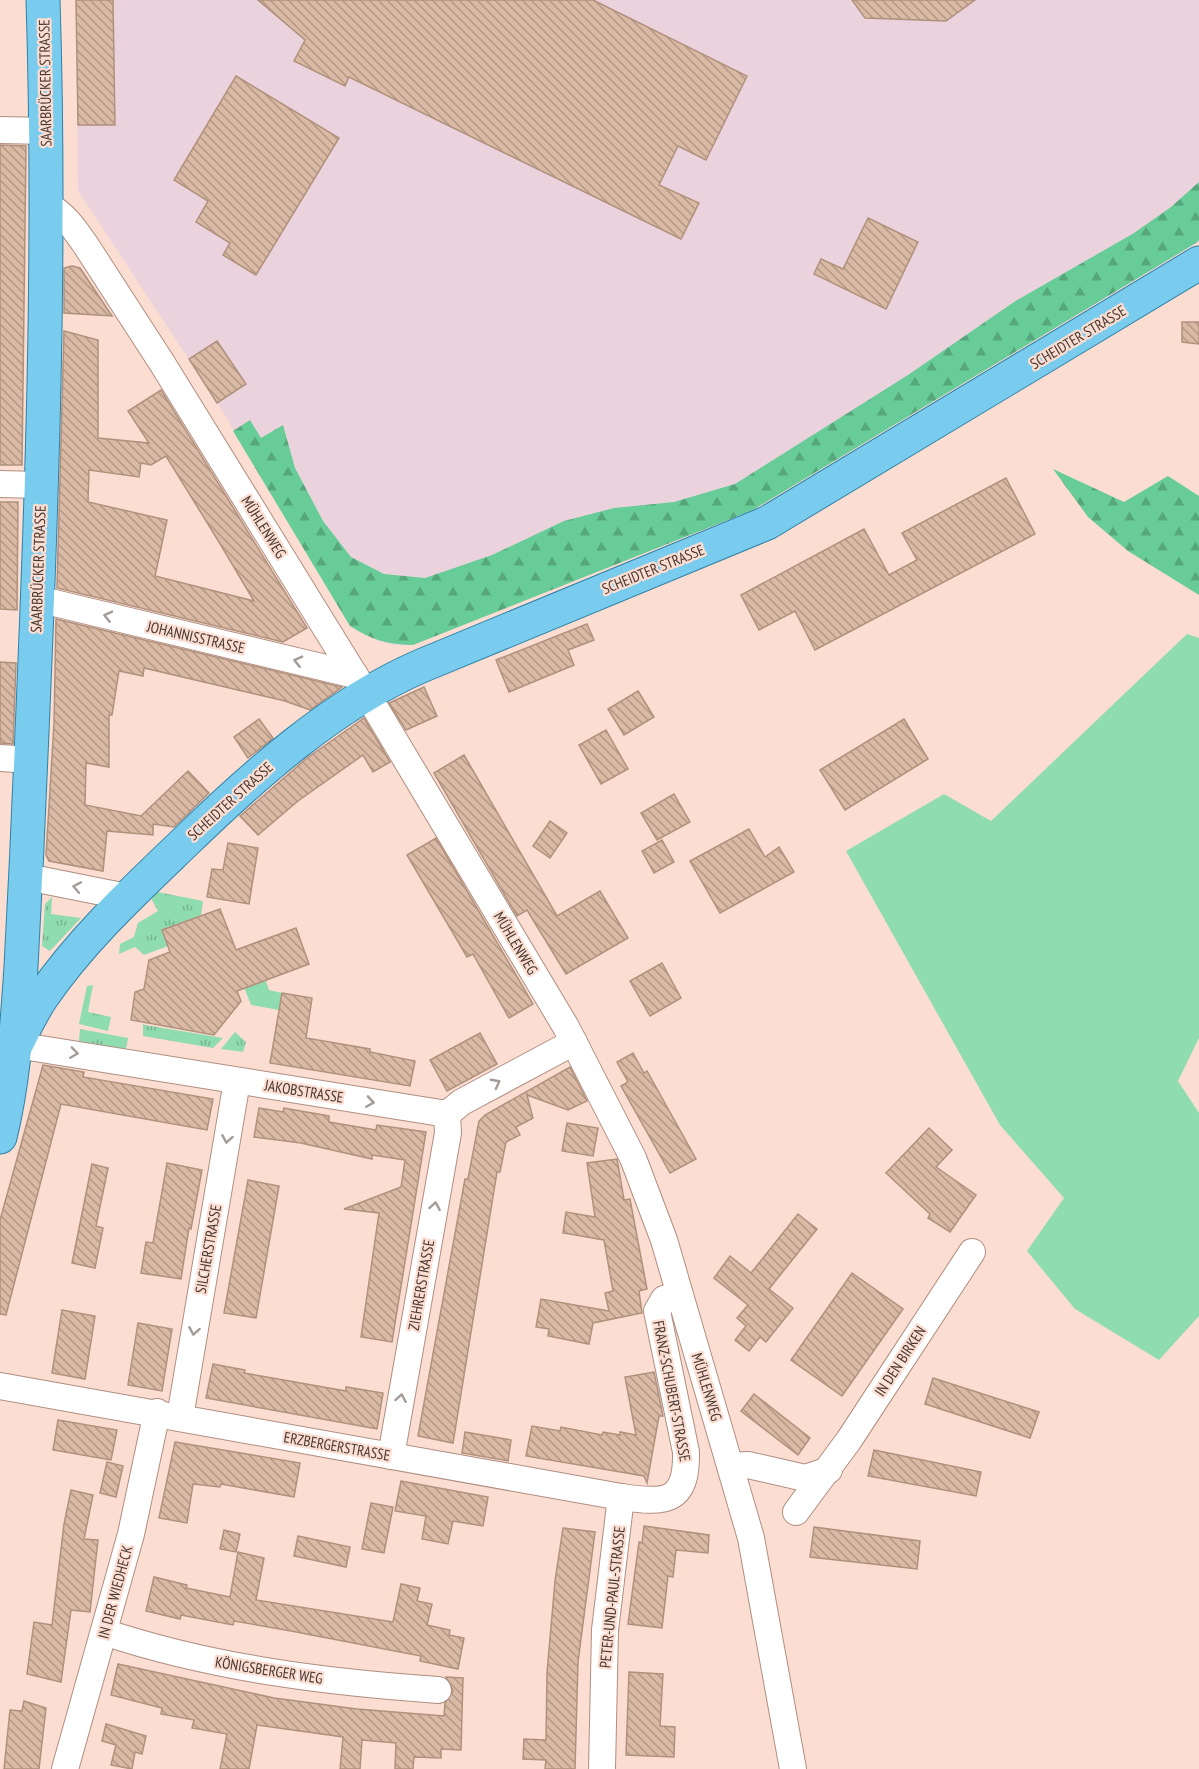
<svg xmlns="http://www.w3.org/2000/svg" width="1199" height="1769" viewBox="0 0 1199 1769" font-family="'PT Sans Narrow',sans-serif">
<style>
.industrial{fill:#ebd3de}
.grass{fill:url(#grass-tufts)}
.forest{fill:url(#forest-firs)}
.garden{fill:#8fdcb1}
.building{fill:url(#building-back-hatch);stroke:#b0917d;stroke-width:1.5;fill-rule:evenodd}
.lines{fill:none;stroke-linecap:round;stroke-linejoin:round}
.minor-casing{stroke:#b08e80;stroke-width:28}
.major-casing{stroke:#2f82a6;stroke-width:35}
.minor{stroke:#fff;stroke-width:26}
.major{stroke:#7accef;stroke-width:33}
.oneway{stroke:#a39c98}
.labels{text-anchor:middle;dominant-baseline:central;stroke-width:4.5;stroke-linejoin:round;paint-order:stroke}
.street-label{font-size:15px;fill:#473832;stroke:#fbddd1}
</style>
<defs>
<pattern id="grass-tufts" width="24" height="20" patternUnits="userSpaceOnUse" patternTransform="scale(1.5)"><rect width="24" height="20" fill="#8fdcb1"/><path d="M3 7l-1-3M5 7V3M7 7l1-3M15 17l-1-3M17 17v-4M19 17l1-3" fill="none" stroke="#77b391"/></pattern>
<pattern id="forest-firs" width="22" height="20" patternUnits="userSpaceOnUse" patternTransform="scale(1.5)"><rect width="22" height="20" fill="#67cc97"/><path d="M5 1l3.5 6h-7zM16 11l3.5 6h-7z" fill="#57a77c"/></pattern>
<pattern id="building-back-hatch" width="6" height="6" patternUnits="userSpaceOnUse" patternTransform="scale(1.5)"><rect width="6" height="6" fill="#dabaa4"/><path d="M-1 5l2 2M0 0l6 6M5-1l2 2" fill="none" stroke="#b39886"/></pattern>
</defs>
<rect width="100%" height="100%" fill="#fbddd1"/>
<path class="industrial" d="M76 0H1199V242L753 510 413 645H394L378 641 350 626 217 402 78 191Z"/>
<g class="grass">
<path d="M153 891 203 901 201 916 162 930 168 946 144 955 135 947 119 954 120 944 134 937 138 923 158 911 152 900Z"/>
<path d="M52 897 51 914 81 918 50 951 42 946 45 904Z"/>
<path d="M93 985 88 1012 111 1017 108 1031 79 1024 87 986Z"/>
<path d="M143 1024 145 1025 223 1038 213 1048 143 1036Z"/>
<path d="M80 1029 128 1038 126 1049 79 1041Z"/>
<path d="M235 1032 246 1042 243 1052 221 1049Z"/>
</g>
<g class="forest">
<path d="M1199 182V240L1196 243 753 510 413 645C388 645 370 639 350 626L233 431 250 420 261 438 283 425 295 468 323 521 351 557 384 574 425 578 492 555 564 521 614 508 674 502 735 484 908 375 1014 302 1134 233 1171 207Z"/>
<path d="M1053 469 1124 502 1168 476 1199 496V595L1128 551 1088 517Z"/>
</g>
<g class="garden">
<path d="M1187 634 1199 638V1038L1178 1081 1199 1113V1316L1159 1360 1075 1309 1027 1251 1064 1198 1000 1125 846 851 944 794 991 821Z"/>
<path d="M246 975 250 986 266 981 269 990 282 993 279 1010 251 1005 240 977Z"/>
</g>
<g class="building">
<path d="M76 0H113L115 125H78Z"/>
<path d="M258 0H593L747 76 706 160 678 146 659 185 699 203 681 239 349 77 345 86 294 61 305 40Z"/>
<path d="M852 0H975L946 21 865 18Z"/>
<path d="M236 76 339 138 256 275 223 255 230 243 196 222 208 201 174 180Z"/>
<path d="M0 145 26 146 22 465H0Z"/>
<path d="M868 218 918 242 886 309 814 274 821 259 843 269Z"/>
<path d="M72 266 80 268 112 316 64 313V268Z"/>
<path d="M1182 322H1199V344L1182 342Z"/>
<path d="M64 331 98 340V438L149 443 128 411 161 390 307 628 283 642 57 588ZM166 456 219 542 254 601 155 576 167 520 88 502 89 470 139 477 141 463 151 465Z"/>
<path d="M217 341 246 384 217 403 189 359Z"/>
<path d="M1006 478 1035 534 815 650 795 611 759 630 741 595 864 529 889 575 917 560 902 533Z"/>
<path d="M0 502H18L17 610 0 609Z"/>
<path d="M56 619 342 687 310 710 285 701 144 668 143 676 119 671 112 715H109V767L86 763 85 805 141 816 188 771 209 793 174 827 153 824V835L107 831 103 871 49 861 46 855 54 724Z"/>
<path d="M587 624 594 640 568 650 574 665 509 692 496 660Z"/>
<path d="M0 662 16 663 13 744 0 743Z"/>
<path d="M424 687 437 716 406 730 389 703Z"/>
<path d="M638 691 654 717 624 735 608 709Z"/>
<path d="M364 718 390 762 373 772 363 755 298 801 258 835 240 816 307 758Z"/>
<path d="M259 719 273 738 248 758 234 737Z"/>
<path d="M904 719 928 759 845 810 820 770Z"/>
<path d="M606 730 628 769 601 784 579 745Z"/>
<path d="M464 755 557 916 600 891 628 938 566 974 527 910 517 916 434 773Z"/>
<path d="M674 794 690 822 657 840 641 813Z"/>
<path d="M550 821 567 833 550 858 533 846Z"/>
<path d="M749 829 765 857 779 847 794 872 720 913 690 861Z"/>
<path d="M436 838 533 1004 509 1018 473 954 467 957 407 855Z"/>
<path d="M662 840 674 862 654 873 642 851Z"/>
<path d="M228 843 258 848 249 904 207 897 212 869 223 870Z"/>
<path d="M220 909 236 950 296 928 309 964 237 991 241 1001 214 1035 131 1020 135 992 144 989 149 960 170 952 162 930Z"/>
<path d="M662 963 681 998 650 1016 630 981Z"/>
<path d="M282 993 312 998 306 1038 370 1049V1052L415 1061 410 1086 270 1063Z"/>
<path d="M480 1033 497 1064 447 1091 430 1060Z"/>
<path d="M633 1053 644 1073 647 1071 696 1159 670 1173 621 1086 628 1082 617 1062Z"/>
<path d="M43 1065 84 1072 83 1077 213 1099 207 1130 61 1104 6 1315 0 1314V1220Z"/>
<path d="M570 1067 587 1101 568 1110 527 1095 533 1118 516 1127 520 1135 506 1142 500 1172H497L453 1443 418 1436 465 1179H468L479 1121 485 1115Z"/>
<path d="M259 1108 283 1112 284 1108 329 1116V1122L376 1130 377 1125 426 1132 392 1342 361 1337 379 1213 344 1209 401 1187 405 1160 372 1155V1159L301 1143 254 1137Z"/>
<path d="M567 1123 598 1128 593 1156 562 1151Z"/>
<path d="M929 1128 952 1150 936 1167 976 1195 950 1232 928 1218 930 1214 886 1173Z"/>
<path d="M617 1159 624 1200 630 1199 647 1289 639 1291 642 1313 593 1323 589 1344 548 1336 549 1329 536 1327 541 1299 609 1311 605 1293 613 1291 604 1240 563 1233 566 1212 595 1217 587 1163Z"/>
<path d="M167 1163 202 1170 191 1229 189 1228 181 1279 141 1273 146 1242 153 1243Z"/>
<path d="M92 1164 108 1168 96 1226 103 1228 95 1268 72 1263Z"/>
<path d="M248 1180 279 1186 256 1318 224 1313Z"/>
<path d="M798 1214 817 1229 769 1289 793 1308 766 1342 760 1337 749 1351 735 1340 746 1326 737 1318 748 1305 714 1278 730 1256 751 1273Z"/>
<path d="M852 1273 903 1309 842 1396 791 1360Z"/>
<path d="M62 1310 95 1316 85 1379 52 1373Z"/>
<path d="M138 1323 172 1329 162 1391 128 1385Z"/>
<path d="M213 1364 245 1370 244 1373 346 1391V1387L383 1393 377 1429 206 1398Z"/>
<path d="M654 1372 663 1416H659L647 1483 644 1476 526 1456 532 1426 560 1431 561 1427 602 1435 603 1432 620 1435V1432L636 1435 625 1377Z"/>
<path d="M933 1378 1039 1412 1030 1438 925 1404Z"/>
<path d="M754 1394 810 1438 798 1455 741 1411Z"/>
<path d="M58 1420 117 1430 111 1460 53 1450Z"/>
<path d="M465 1432 511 1440 508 1461 462 1453Z"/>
<path d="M175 1442 300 1463 294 1497 221 1484 220 1487 193 1484 187 1523 159 1518Z"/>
<path d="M874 1450 981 1472 976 1496 868 1476Z"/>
<path d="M107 1462 123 1466 116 1497 100 1493Z"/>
<path d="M401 1481 488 1497 483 1526 453 1521 448 1544 422 1539 426 1516 395 1511Z"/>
<path d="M71 1490 93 1495 84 1539 98 1540 90 1612 71 1610 61 1682 27 1674 34 1622 52 1625 64 1524Z"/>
<path d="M371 1503 393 1507 384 1553 362 1549Z"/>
<path d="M644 1526 709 1535 708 1553 676 1550 673 1577 668 1576 662 1628 628 1624 639 1542 642 1543Z"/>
<path d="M814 1527 920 1541 917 1569 810 1557Z"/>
<path d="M563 1528 595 1532 578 1662 575 1769H545L546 1760 523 1759 524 1739 546 1740 547 1673 555 1581Z"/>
<path d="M224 1530 240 1534 236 1552 220 1549Z"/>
<path d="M298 1536 350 1547 346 1567 294 1556Z"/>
<path d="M238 1552 264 1558 256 1600 393 1622 401 1584 420 1588 417 1601 432 1604 427 1625 450 1630 449 1635 464 1638 458 1669 420 1661 421 1656 291 1631 234 1621 233 1625 181 1615 180 1619 146 1611 154 1577 187 1585 186 1588 230 1597Z"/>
<path d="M118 1664 274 1698 357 1709 444 1716 445 1703 453 1691 446 1677 463 1678 461 1750 441 1749V1758L414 1757 413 1769H395L396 1743 362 1740 360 1769H340L343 1737 257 1725 249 1769H220L227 1734 192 1728 194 1720 161 1714 162 1708 111 1695Z"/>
<path d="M629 1672 663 1674 660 1726 675 1727 674 1757 626 1755Z"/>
<path d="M24 1701 46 1708 39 1769H4L10 1710 22 1711Z"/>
<path d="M106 1724 146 1736 142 1754 135 1752 132 1769 111 1765 116 1745 102 1741Z"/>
</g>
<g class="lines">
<defs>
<g id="minor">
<path d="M0 130 47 131"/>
<path d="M46 204C64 214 73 227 85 244L162 363 380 716 566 1027 633 1158 664 1240 751 1538 793 1769"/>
<path d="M0 484 40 485"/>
<path d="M38 602H50L355 675"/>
<path d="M0 758 31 760"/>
<path d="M27 877 127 897"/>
<path d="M16 1045 447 1114 462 1102 574 1042"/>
<path d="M0 1386 621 1497C665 1503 687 1504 686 1452L657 1311 664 1299 678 1295"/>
<path d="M180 1417 237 1081"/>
<path d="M391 1456 448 1133 447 1114"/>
<path d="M732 1466 748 1465 805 1478 829 1470"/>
<path d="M796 1512 849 1440 972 1252"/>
<path d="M104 1632C212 1668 325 1682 438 1690"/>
<path d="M65 1769 131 1534 157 1412"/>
<path d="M602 1769 605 1630 621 1497"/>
</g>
<g id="major">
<path d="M16 1045C24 1029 32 1012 42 997 82 939 134 891 184 843 253 776 333 704 421 666L767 523 1199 263"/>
<path d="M0 1137C14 1080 17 1024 21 967 25 896 28 826 31 755 42 504 51 251 43 0"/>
</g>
</defs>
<use href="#minor" class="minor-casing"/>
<use href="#major" class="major-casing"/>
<use href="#minor" class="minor"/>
<use href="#major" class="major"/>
</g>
<defs><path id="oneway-chevron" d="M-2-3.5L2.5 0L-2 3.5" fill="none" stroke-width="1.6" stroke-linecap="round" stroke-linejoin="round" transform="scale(1.5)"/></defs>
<g class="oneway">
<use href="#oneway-chevron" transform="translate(108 616) rotate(-167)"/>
<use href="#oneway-chevron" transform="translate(298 661) rotate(-167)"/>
<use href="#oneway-chevron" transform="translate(77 887) rotate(-169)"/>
<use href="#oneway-chevron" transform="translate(74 1053) rotate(8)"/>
<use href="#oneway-chevron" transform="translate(496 1083) rotate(-28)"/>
<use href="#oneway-chevron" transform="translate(370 1102) rotate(9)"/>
<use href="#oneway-chevron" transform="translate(227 1139) rotate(100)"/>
<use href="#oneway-chevron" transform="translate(435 1206) rotate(-80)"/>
<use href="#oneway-chevron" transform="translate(194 1331) rotate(100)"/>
<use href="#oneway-chevron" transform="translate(401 1398) rotate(-80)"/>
</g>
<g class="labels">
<g class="street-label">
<text transform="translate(45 83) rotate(-91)">SAARBRÜCKER STRASSE</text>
<text transform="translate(1078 337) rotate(-31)">SCHEIDTER STRASSE</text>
<text transform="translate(264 527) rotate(58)">MÜHLENWEG</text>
<text transform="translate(38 569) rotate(-88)">SAARBRÜCKER STRASSE</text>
<text transform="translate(653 569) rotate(-22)">SCHEIDTER STRASSE</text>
<text transform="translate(196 637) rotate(13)">JOHANNISSTRASSE</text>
<text transform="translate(230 801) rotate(-42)">SCHEIDTER STRASSE</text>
<text transform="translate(516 943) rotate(59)">MÜHLENWEG</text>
<text transform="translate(304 1091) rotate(9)">JAKOBSTRASSE</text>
<text transform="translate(208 1249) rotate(-80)">SILCHERSTRASSE</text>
<text transform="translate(421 1285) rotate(-80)">ZIEHRERSTRASSE</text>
<text transform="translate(900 1361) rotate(-57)">IN DEN BIRKEN</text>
<text transform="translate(707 1387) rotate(73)">MÜHLENWEG</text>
<text transform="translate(672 1391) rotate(79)">FRANZ-SCHUBERT-STRASSE</text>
<text transform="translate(337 1446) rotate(10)">ERZBERGERSTRASSE</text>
<text transform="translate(115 1592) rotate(-75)">IN DER WIEDHECK</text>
<text transform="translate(612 1597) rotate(-84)">PETER-UND-PAUL-STRASSE</text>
<text transform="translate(269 1670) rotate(9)">KÖNIGSBERGER WEG</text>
</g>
</g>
</svg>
